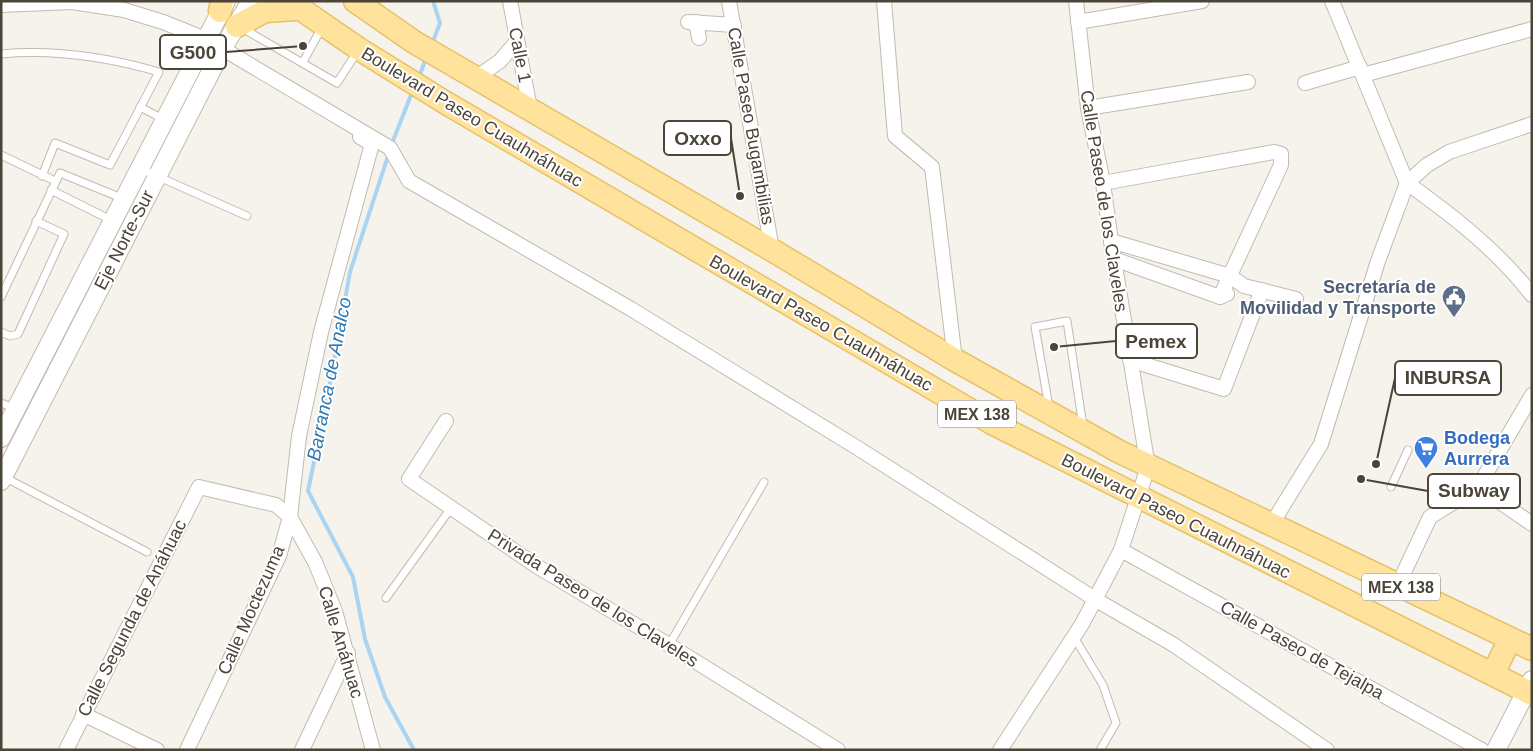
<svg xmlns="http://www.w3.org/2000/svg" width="1533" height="751" viewBox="0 0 1533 751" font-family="Helvetica,sans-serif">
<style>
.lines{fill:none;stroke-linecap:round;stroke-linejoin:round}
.stream{stroke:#a9d4f2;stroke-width:4}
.service-casing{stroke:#c2bbae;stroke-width:9}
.minor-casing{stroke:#c2bbae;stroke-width:16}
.tertiary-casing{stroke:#c2bbae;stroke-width:20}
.primary-casing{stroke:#e6c16a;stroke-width:25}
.service{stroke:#fff;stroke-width:7}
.minor{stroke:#fff;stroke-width:14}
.tertiary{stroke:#fff;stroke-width:18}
.primary{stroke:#ffe39c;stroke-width:22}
.labels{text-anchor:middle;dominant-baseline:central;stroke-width:4;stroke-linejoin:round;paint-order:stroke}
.shield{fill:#fff;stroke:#817c74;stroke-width:1}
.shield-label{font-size:16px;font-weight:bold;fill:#4b4439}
.street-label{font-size:18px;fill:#4b4439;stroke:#fff}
.service-label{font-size:18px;font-weight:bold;fill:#4e5e75;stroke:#fff;text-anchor:end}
.shop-label{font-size:18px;font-weight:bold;fill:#366cbe;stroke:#fff;text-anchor:start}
.water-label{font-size:19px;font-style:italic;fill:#2e7ab2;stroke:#fff}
.leader{fill:none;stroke:#4b4439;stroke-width:2}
.callout-dot{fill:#4b4439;stroke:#fff;stroke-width:2}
.callout{fill:#fff;stroke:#4b4439;stroke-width:2}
.callout-label{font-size:19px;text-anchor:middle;font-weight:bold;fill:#4b4439}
</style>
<rect width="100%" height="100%" fill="#f6f3ec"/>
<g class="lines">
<g class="stream">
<path d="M432 44 440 23 433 1"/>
<path d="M419 77 426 58"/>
<path d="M391 146 413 90"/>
<path d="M389 153 350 272 329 389 308 491 353 577 365 639 385 697 414 750"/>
</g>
<defs>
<g id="service">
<path d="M242 28 337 83 357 52"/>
<path d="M1 54C55 49 107 57 159 72L110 165 55 143 42 176"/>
<path d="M303 62 322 27"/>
<path d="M140 107 163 119"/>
<path d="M1 155 55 181"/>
<path d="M141 169 247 216"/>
<path d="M51 190 113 221"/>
<path d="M1 297 60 173 124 199"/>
<path d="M1 332 10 336 18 334 64 234 36 221"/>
<path d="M1 403 16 409"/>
<path d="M1049 407 1035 327 1067 321 1083 426"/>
<path d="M4 477 147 552"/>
<path d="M1391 487 1408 450"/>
<path d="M386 598 451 508"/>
<path d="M1074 637 1103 685 1116 723 1100 750"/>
<path d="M669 645 764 482"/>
</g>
<g id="minor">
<path d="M510 1 530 109"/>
<path d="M729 1 772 250"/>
<path d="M884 1 895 136 932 167 955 360"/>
<path d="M1332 1 1407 183"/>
<path d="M1 5 72 2 124 10 163 22 208 40 390 148 409 181 631 309 856 447 1098 601 1174 645 1327 750"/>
<path d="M688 22 734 25"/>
<path d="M696 22 699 38"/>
<path d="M1078 22 1202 1"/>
<path d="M1363 75 1532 29"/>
<path d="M476 78 500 61 517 41"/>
<path d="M1305 83 1360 67"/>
<path d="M1088 108 1248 82"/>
<path d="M1103 183 1274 152 1281 154V165L1220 297"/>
<path d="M1407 183C1453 216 1497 250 1532 295"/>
<path d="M1111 241 1230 276 1244 286 1296 299"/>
<path d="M1114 259 1220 297 1227 294"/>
<path d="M1130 360 1224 389 1262 290"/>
<path d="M446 421 409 479 538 567 669 645 838 750"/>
<path d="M1478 487 1532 524"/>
<path d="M1271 525 1321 444 1378 261 1407 183 1427 165 1449 152 1532 124"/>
<path d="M1121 550 1482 750"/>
<path d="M1398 585 1430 517 1478 487 1532 395"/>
<path d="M83 714 157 750"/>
<path d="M66 750 199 487 276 505 290 517 315 562 335 611 373 750"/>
<path d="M187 750 279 556 290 517 299 436 321 332 372 144 360 137"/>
<path d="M302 750 348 653"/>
<path d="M1000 750 1082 624 1121 550 1148 467 1111 241 1103 183 1088 108 1076 1"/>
</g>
<g id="tertiary">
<path d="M1 438 226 1"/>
<path d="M1 481 223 48 251 1"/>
<path d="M1496 750 1532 680"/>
</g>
<g id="primary">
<path d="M289 1 359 49 446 103 992 423 1532 694"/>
<path d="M355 1 414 42 772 250 955 360 1118 451 1532 649"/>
<path d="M220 11 222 1"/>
<path d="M237 26 265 11 296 9"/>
<path d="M1493 674 1510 639"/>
</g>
</defs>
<use href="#service" class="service-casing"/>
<use href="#minor" class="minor-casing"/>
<use href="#tertiary" class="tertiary-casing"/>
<use href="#primary" class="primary-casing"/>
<use href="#service" class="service"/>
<use href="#minor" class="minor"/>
<use href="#tertiary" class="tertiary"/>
<use href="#primary" class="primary"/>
</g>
<defs>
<symbol id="civic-pin" viewBox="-11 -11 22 30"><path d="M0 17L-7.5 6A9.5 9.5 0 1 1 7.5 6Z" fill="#5c6f8a" stroke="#fff"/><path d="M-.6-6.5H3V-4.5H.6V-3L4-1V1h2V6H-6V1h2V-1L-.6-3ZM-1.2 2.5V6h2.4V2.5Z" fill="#fff"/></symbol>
<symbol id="supermarket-pin" viewBox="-11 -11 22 30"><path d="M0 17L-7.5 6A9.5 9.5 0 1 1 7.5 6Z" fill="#3f7fe0" stroke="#fff"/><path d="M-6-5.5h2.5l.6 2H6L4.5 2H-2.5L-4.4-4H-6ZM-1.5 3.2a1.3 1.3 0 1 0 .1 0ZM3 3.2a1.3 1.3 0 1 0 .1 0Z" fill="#fff"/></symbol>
</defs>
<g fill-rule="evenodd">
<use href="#civic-pin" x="1440" y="283" width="28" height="38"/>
<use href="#supermarket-pin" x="1412" y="434" width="28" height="38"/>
</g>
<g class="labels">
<g class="shield">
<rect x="938" y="400.5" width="78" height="27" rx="4"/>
<rect x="1362" y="573.5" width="78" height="27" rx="4"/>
</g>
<g class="shield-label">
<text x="977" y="414">MEX 138</text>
<text x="1401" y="587">MEX 138</text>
</g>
<g class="street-label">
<text transform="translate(520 55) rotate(79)">Calle 1</text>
<text transform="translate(472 117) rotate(31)">Boulevard Paseo Cuauhnáhuac</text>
<text transform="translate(751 126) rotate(80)">Calle Paseo Bugambilias</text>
<text transform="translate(1104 201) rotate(81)">Calle Paseo de los Claveles</text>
<text transform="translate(124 240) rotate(-63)">Eje Norte-Sur</text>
<text transform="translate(821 323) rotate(30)">Boulevard Paseo Cuauhnáhuac</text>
<text transform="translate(1176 516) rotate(27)">Boulevard Paseo Cuauhnáhuac</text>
<text transform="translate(593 598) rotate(32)">Privada Paseo de los Claveles</text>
<text transform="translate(251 610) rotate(-66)">Calle Moctezuma</text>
<text transform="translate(132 618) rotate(-63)">Calle Segunda de Anáhuac</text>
<text transform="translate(341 642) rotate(73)">Calle Anáhuac</text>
<text transform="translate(1302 650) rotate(29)">Calle Paseo de Tejalpa</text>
</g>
<g class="service-label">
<text x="1436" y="287">Secretaría de<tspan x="1436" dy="21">Movilidad y Transporte</tspan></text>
</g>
<g class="shop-label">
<text x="1444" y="438">Bodega<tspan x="1444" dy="21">Aurrera</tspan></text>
</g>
<g class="water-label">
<text transform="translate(329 379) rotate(-79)">Barranca de Analco</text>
</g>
</g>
<path class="leader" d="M303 46L226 52M740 196L731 138M1054 347L1116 341M1376 464L1395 378M1361 479L1428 491"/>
<g class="callout-dot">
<circle cx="303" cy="46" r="5"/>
<circle cx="740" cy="196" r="5"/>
<circle cx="1054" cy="347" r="5"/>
<circle cx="1376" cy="464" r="5"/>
<circle cx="1361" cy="479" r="5"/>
</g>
<g class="callout">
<rect x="160" y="35" width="66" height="34" rx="5"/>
<rect x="664" y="121" width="67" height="34" rx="5"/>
<rect x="1116" y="324" width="81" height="34" rx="5"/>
<rect x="1395" y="361" width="106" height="34" rx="5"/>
<rect x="1428" y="474" width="92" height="34" rx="5"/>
</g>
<g class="callout-label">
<text x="193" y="59">G500</text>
<text x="698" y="145">Oxxo</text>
<text x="1156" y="348">Pemex</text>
<text x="1448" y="384">INBURSA</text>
<text x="1474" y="497">Subway</text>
</g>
<rect width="1533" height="751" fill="none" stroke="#4b4439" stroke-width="5"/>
</svg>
